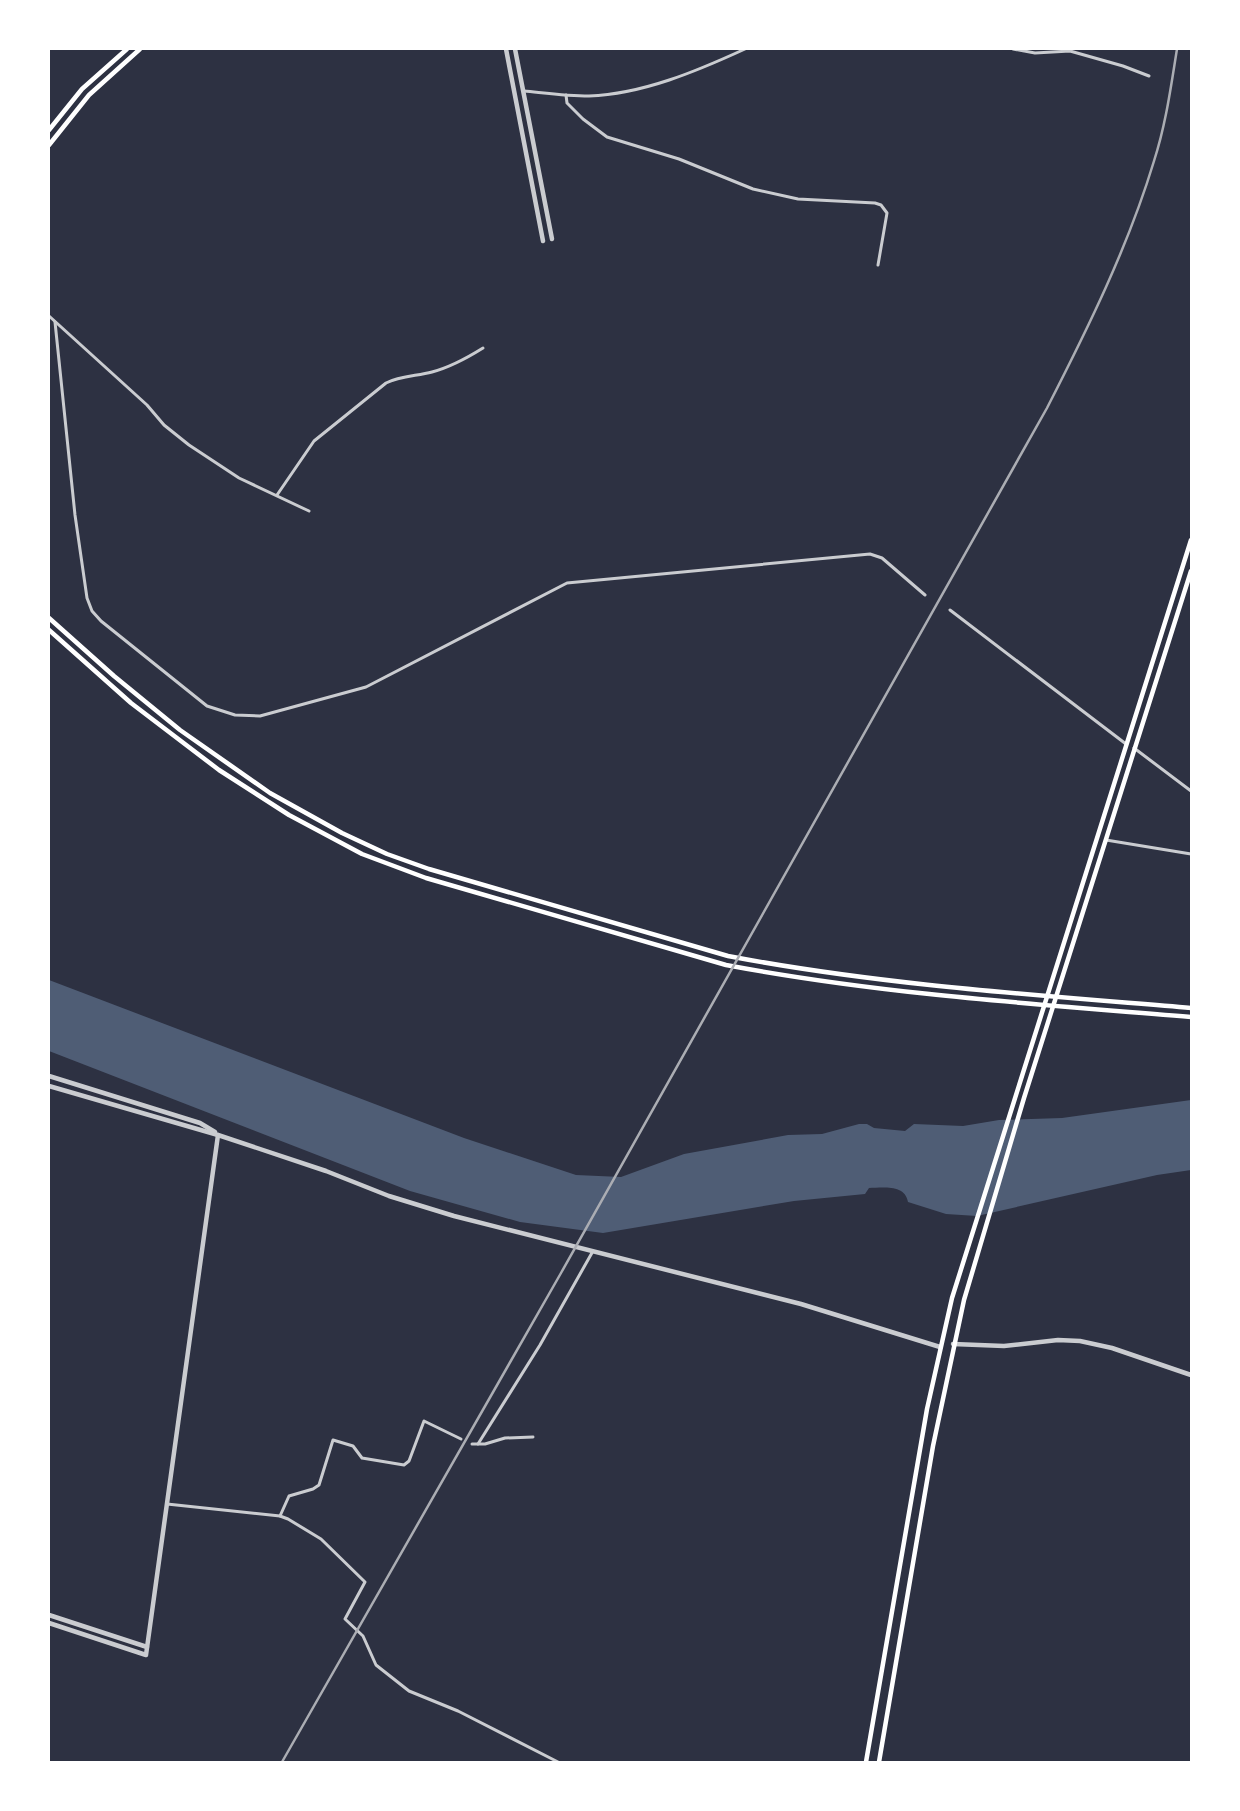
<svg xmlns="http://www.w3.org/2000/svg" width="1240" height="1811" viewBox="0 0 1240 1811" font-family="Manrope,sans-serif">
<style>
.water{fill:#4f5d75}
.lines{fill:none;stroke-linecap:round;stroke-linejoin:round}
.minor{stroke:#caccd0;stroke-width:3}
.tertiary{stroke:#caccd0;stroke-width:4.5}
.secondary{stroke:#fff;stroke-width:4.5}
.rail{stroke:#abadb3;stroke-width:2.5}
</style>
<rect width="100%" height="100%" fill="#2d3142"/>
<path class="water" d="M49 980 464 1138 576 1175 621 1177 684 1154 788 1135 822 1134 859 1124H867L874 1128 905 1131 914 1124 963 1126 999 1120 1062 1118 1191 1100V1170L1157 1175 977 1216 946 1214 908 1202C905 1184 882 1188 869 1188L865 1194 794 1201 603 1233 520 1222 410 1191 49 1051Z"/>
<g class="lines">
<g class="minor">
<path d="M1013 49 1035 53 1070 51 1123 66 1149 76"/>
<path d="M524 91C545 93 567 96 589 96 643 94 697 71 745 49"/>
<path d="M566 95 567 103 583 119 607 137 679 159 753 189 798 199 875 203 881 205 887 213 878 265"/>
<path d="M49 316 147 405 164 425 189 445 239 478 309 511"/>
<path d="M55 322 75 515 87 598 92 611 101 621 207 706 235 715 260 716 366 687 567 583 870 554 882 558 925 595"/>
<path d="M277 495 314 441 386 383C400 376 417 376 432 372 451 367 467 358 483 348"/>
<path d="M950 610 1126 744"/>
<path d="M1134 748 1191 791"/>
<path d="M1106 840 1191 854"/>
<path d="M472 1444H485L505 1438 533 1437"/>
<path d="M478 1444 540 1345 593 1251"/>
<path d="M167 1504 280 1516 288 1519 321 1539 365 1582 345 1619 363 1636 376 1665 409 1691 458 1711 558 1762"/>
<path d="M280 1516 289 1496 313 1489 319 1485 333 1440 353 1446 362 1458 404 1465 409 1461 424 1421 461 1439"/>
</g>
<g class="tertiary">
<path d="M506 49 543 241"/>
<path d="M515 49 552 239"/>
<path d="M49 1076 200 1123 215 1132"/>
<path d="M49 1086 218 1135 326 1171 389 1196 454 1216 801 1304 940 1347"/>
<path d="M953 1344 1004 1346 1058 1340 1080 1341 1112 1348 1191 1375"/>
<path d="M49 1615 147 1647"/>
<path d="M49 1623 146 1655 218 1135"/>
</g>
<g class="secondary">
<path d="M49 130 82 89 127 49"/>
<path d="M49 145 89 95 140 49"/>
<path d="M49 618 114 676 180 730 270 793 342 833 387 854 429 869 728 956C881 985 1036 995 1191 1008"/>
<path d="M49 630 131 703 219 770 289 815 362 854 426 878 726 965C880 994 1035 1004 1191 1017"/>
<path d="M866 1762 927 1409 952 1298 1191 540"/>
<path d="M879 1762 933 1446 964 1300 1024 1098 1191 571"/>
</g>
<path class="rail" d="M282 1762 561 1273 1047 408C1088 328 1128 247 1154 161 1166 124 1171 86 1177 49"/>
</g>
<rect width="1240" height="1811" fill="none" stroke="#ffffff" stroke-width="100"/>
</svg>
